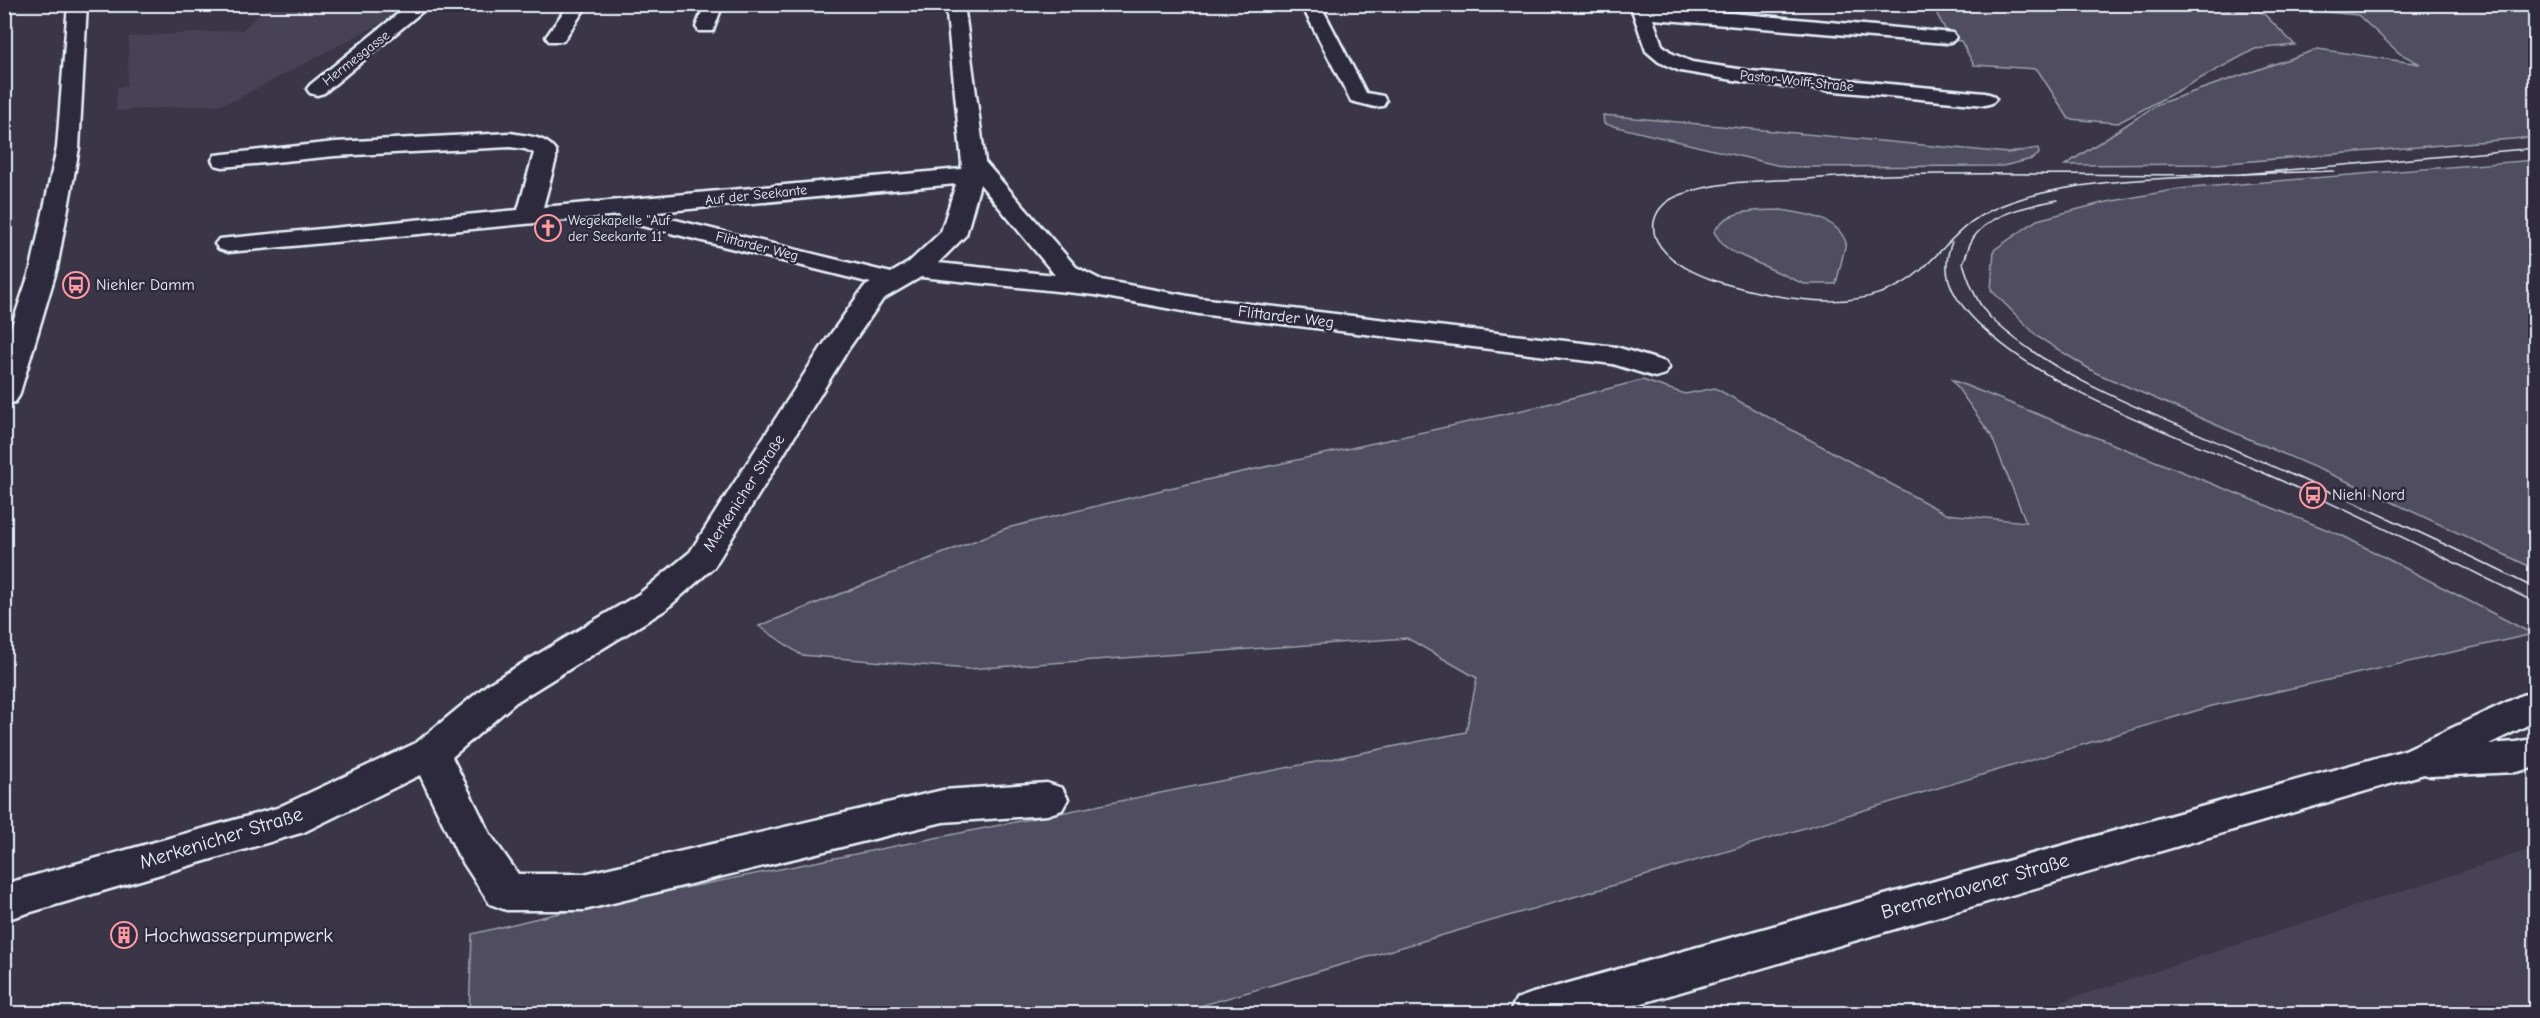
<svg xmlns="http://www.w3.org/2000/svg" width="2540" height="1018" viewBox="0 0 2540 1018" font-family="'Comic Neue',sans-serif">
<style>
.built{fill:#464354}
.green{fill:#504e5f;stroke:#9ca0ac;stroke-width:1.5}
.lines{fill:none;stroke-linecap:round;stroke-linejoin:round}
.minor-casing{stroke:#e8f1f8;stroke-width:5}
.tertiary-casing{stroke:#e8f1f8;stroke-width:5}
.minor{fill:#2f2a3d;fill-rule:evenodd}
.tertiary{fill:#2f2a3d;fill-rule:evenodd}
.tram{stroke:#e8f1f8;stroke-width:1.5}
.labels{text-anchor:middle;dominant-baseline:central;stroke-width:5;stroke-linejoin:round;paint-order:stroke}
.far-street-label{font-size:14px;fill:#e8f1f8;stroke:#2f2a3d}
.far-poi-label{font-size:14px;fill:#e8f1f8;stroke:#2f2a3d;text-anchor:start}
.poi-label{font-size:16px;fill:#e8f1f8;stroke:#2f2a3d;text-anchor:start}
.street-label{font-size:16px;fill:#e8f1f8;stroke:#2f2a3d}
.near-street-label{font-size:20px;fill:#e8f1f8;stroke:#2f2a3d}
.near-poi-label{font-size:20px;fill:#e8f1f8;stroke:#2f2a3d;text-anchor:start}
</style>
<rect width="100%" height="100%" fill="#3a3648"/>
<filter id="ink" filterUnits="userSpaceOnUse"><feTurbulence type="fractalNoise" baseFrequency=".0167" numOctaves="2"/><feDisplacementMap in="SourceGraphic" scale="12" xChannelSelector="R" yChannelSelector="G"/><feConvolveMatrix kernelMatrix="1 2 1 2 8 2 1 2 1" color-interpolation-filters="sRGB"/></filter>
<g filter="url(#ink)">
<g class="built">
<path d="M270 5H409L404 11 237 99 222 104 116 111 117 87 127 85 129 37 242 30Z"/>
<path d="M2535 848V1013H2026L2082 995Z"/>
</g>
<g class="green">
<path d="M2135 4 2262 12 2295 45 2255 49 2118 123 2069 119 2037 69 1974 65 1961 41 1951 40 1932 5Z"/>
<path d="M2249 5H2535V137L2217 164 2065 165 2158 104 2318 49 2420 64 2399 53 2358 15Z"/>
<path d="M1603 115 2008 153 2038 148 2039 154 2032 159 2003 166 1785 167 1604 124Z"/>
<path d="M2535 160V569L2360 487 2096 373 2038 337 1991 290 1994 250 2037 220 2102 203 2179 189Z"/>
<path d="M1781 210C1804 214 1838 217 1846 243L1836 284H1804L1733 252 1723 245 1714 232C1726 208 1758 211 1781 210Z"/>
<path d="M1642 380 1685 394 1715 388 1946 514 2026 522 1991 435 1952 380 2343 536 2533 634 2212 706 1601 889 1176 1013 469 1014 472 934 555 914 1466 732 1477 678 1407 638 968 669 801 655 759 626 1007 528 1170 488 1536 407Z"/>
</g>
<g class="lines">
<defs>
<g id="minor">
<path d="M410 4H431L324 93 317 95 310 93 307 89 310 85Z"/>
<path d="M569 4H588L563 41H549L546 37Z"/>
<path d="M705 4H723L713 31H699L696 27Z"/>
<path d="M946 4H964L985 162 1076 267 1101 280 1199 298 1616 347 1665 362 1669 368 1665 374 1655 377 1613 364 1199 314 1095 295 921 277 883 299 849 348 714 567 665 610 516 702 452 757 490 834 518 874H584L943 790 1047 783 1062 788 1068 799 1062 810 1047 815 943 822 584 910H506L490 904 458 855 420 775 304 832 4 920V884L277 808 416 743 488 684 639 594 690 552 821 348 864 287 871 283 622 221 619 215 228 252 219 249 215 244 219 239 518 210 534 153 525 149 510 147 335 156 223 167 215 165 212 160 215 155 335 142 510 133C526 136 546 136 556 151V159L543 207 961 169 962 163ZM956 184 941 232 908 263 891 273 647 213ZM980 184 1055 275 938 263 966 235Z"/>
<path d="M1301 4H1320L1366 93 1383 96 1386 101 1383 106 1375 107 1351 101Z"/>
<path d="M1630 4 1953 33 1956 37 1953 41 1946 43 1653 19 1662 45 1673 54 1692 62 1751 71 1985 93 1992 95 1996 99 1992 103 1985 105 1751 83 1680 71 1659 62 1646 51Z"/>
</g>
<g id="tertiary">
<path d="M68 4H87L79 148 57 268 19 396 15 402 4 405V349L31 268 57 148Z"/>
<path d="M2536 692V721L2489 744 2516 742 2536 738V767L2516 772 2430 776 2424 774 1605 1014H1509L1516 999 1533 993 2405 750 2522 695Z"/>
</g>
</defs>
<use href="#minor" class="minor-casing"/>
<use href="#tertiary" class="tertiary-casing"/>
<use href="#minor" class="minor"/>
<use href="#tertiary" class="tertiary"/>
<g class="tram">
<path d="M2243 174C2166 180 2084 177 2011 202 1964 218 1955 239 1921 270 1872 315 1792 302 1733 286 1710 280 1684 271 1666 253 1644 231 1653 205 1680 195 1719 180 1765 181 1806 179 1951 169 2097 177 2243 174Z"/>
<path d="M2243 174 2536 148"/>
<path d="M2243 174 2334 171"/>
<path d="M2058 200C2031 205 1991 213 1974 237 1968 245 1967 255 1963 263 1970 285 1978 307 1995 322 2062 382 2150 412 2231 448 2333 493 2436 538 2536 589"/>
<path d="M1952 242C1940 271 1950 293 1971 316 2038 388 2167 431 2257 470 2351 511 2444 557 2536 603"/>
</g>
</g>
</g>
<defs>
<symbol id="church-ring" viewBox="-11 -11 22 22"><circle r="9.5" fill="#2f2a3d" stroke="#ff9aa2" stroke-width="1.5"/><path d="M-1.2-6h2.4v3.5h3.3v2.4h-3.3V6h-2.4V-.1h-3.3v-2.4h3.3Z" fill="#ff9aa2"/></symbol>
<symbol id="bus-ring" viewBox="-11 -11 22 22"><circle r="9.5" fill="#2f2a3d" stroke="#ff9aa2" stroke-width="1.5"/><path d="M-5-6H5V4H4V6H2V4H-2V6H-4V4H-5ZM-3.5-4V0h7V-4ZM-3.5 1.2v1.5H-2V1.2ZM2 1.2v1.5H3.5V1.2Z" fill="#ff9aa2"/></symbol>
<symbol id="building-ring" viewBox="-11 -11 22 22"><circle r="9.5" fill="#2f2a3d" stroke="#ff9aa2" stroke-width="1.5"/><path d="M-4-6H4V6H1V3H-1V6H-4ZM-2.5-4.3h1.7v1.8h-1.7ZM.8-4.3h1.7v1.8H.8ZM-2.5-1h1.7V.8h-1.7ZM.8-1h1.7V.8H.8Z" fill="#ff9aa2"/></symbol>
</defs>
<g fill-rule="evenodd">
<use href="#church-ring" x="533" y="213" width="30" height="30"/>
<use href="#bus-ring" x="61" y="270" width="30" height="30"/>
<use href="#bus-ring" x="2298" y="480" width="30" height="30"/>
<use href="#building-ring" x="109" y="920" width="30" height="30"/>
</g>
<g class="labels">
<g class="far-street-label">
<text transform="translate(356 58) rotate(-38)">Hermesgasse</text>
<text transform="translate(1797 81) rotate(6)">Pastor-Wolff-Straße</text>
<text transform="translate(756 195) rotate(-6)">Auf der Seekante</text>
<text transform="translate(757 246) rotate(14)">Flittarder Weg</text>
</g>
<g class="far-poi-label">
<text x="568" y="220">Wegekapelle "Auf<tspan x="568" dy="16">der Seekante 11"</tspan></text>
</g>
<g class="poi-label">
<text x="96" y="285">Niehler Damm</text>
<text x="2332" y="495">Niehl Nord</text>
</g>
<g class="street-label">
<text transform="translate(1286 317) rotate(7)">Flittarder Weg</text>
<text transform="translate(744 493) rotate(-57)">Merkenicher Straße</text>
</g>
<g class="near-street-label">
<text transform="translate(221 838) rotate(-17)">Merkenicher Straße</text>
<text transform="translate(1975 886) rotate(-16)">Bremerhavener Straße</text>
</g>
<g class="near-poi-label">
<text x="144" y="935">Hochwasserpumpwerk</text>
</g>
</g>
<rect width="2540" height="1018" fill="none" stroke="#2f2a3d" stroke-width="24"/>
<rect x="12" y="12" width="2516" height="994" fill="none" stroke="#e8f1f8" stroke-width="2" filter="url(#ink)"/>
</svg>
